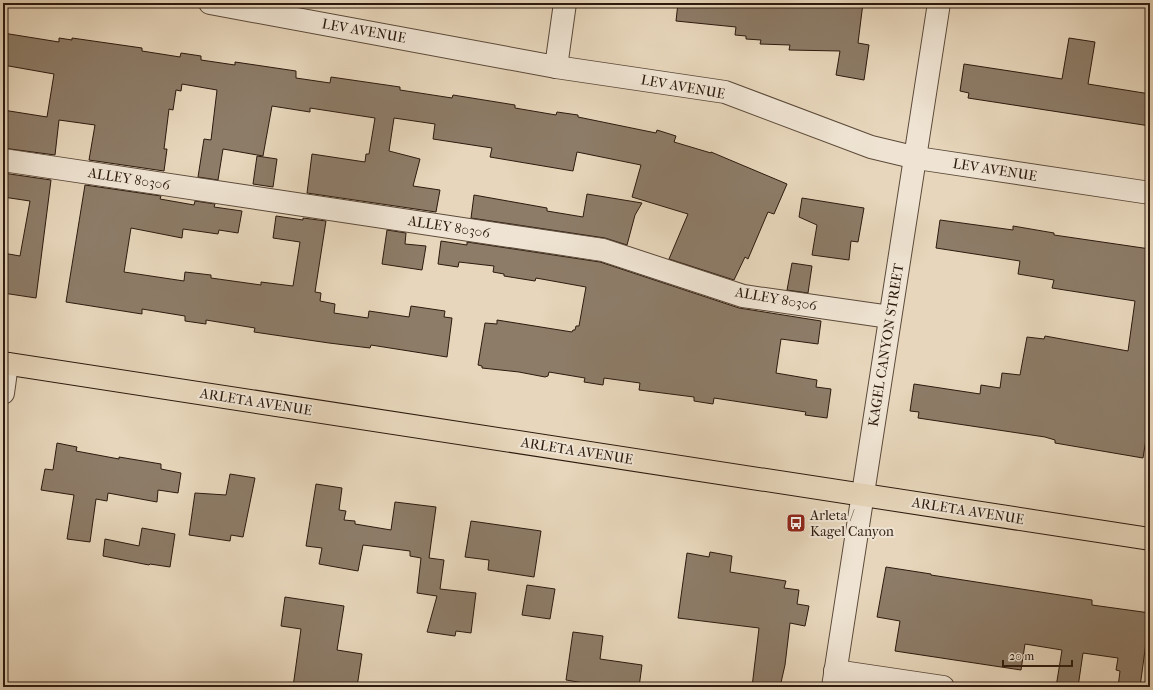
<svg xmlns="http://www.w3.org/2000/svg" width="1153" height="690" viewBox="0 0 1153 690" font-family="'IM FELL French Canon',serif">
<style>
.building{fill:#8d7c68;stroke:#2c1a0e}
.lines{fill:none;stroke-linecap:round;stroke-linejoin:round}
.minor-casing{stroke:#5b4939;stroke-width:24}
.major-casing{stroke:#2c1a0e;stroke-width:24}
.minor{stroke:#efe4d3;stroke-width:22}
.major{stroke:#e7d6bb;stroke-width:22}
.labels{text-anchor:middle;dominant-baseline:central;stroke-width:4;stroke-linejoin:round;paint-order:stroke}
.street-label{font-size:14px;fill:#2c1a0e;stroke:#efe4d3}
.poi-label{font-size:14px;fill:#2c1a0e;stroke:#efe4d3;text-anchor:start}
</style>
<rect width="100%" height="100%" fill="#e7d6bb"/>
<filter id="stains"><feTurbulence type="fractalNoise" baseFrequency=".005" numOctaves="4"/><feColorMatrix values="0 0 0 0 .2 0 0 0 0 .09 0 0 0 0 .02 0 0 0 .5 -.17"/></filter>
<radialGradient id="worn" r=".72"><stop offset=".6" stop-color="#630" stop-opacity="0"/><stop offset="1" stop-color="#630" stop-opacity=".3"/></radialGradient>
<g class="building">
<path d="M678 3H863L858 43 869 45 864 80 836 75 840 51 789 50 790 45 760 44 761 40 746 39V36L735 35 736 27 676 21Z"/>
<path d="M3 33 59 42V38L72 40V38L142 48V51L180 57 181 53 201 56V60L235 65V62L296 71V78L330 83 331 77 400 87V90L452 98 453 95 515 105V108L556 115 557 112 578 115V117L656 133 657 130 676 136 674 142 711 153V152L787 184 774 214 768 212 748 259 745 257 734 280 669 259 688 214 632 197 641 165 577 152 573 171 490 157 492 148 433 139 435 124 394 118 389 151 420 159 413 186 440 190 436 212 307 193 312 154 365 162 366 154H369L375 118 310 108V112L272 106 263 156 223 149 218 180 198 177 204 139 211 140 217 90 182 84 181 91 176 90 173 110 169 109 164 149H167L164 171 89 160 95 125 59 120 55 155 3 148V110L47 117 54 74 3 65Z"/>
<path d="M1069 38 1095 42 1088 84 1150 94V126L968 98 969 93 960 91 964 64 1062 79Z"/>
<path d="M257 156 277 159 273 187 253 184Z"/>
<path d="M3 173 51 180 36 298 3 293V253L20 256 30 201 3 197Z"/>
<path d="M85 185 161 196 160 199 194 205 195 201 215 204 214 207 242 211 238 233 219 230 218 234 183 229 182 238 131 228 124 272 184 281 185 272 211 275V278L261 285V282L293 286 300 242 273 238 276 216 303 220V218L326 221 315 292 321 293 320 301 335 304 334 313 368 318 369 311 409 317 411 306 445 311 444 317 452 318 447 357 371 345 370 348 329 343 254 332 255 328 206 320V324L185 321V316L142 309V314L66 302Z"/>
<path d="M587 194 642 203 635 215 627 245 605 238 471 218 474 195 547 208V211L583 217Z"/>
<path d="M802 198 864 208 858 242 851 241 849 260 812 255 817 225 799 217Z"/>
<path d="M940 220 1013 230V226L1054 233V235L1150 249V414L1143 458 1055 443V440L1045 437 918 418 919 412 910 411 914 384 980 394 981 385 1000 388 1002 373 1020 375 1027 337 1044 339 1045 336 1128 351 1135 301 1052 288 1054 280 1018 274 1020 261 936 248Z"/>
<path d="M387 230 406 233 405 244 426 246 422 270 382 264Z"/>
<path d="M441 241 467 245V242L600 262 739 308 821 321 818 344 781 339 776 373 817 380 816 387 831 389 827 418 805 415 806 412 714 398 713 404 694 401V397L639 390 640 383 604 378 603 385 584 382 585 378 549 372 548 376 545 377 519 372 482 368V366L478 365 485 323 497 324V320L572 332 573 330H575L576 326H579L586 287 536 278 535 281 504 276V274L493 272 494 266 459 262 458 267 438 264Z"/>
<path d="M792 263 812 266 808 293 787 290Z"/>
<path d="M57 443 77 447 76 451 119 459V457L161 464V469L181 473 178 493 158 490 157 502 108 493 107 501 96 499 90 542 67 539 74 495 41 490 45 469 53 470Z"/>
<path d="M230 474 255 478 243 537 231 535 230 541 189 535 195 493 226 495Z"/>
<path d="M316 484 342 488 339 510 346 511 344 520 355 521V524L391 530 395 502 436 507 429 558 444 560 440 589 476 593 471 633 456 631 455 636 427 632 437 596 417 593 421 558 410 556V551L363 545 358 571 319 564 322 548 306 546Z"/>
<path d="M471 521 541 531 534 577 488 570 489 560 465 557Z"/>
<path d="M142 528 175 534 170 567 150 564 149 565 103 556 105 539 139 546Z"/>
<path d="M710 552 732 556 730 572 786 581 784 588 799 590 797 604 809 606 805 626 790 623 785 665 780 687H752L759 628 678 618 687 553 709 557Z"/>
<path d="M886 567 931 574V575L1092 600V605L1150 613 1140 687H1118L1120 671 1116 670 1118 658 1083 653 1078 687H1056L1062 650 1025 644 1021 670 895 651 900 621 877 617Z"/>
<path d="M527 585 555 589 550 619 522 615Z"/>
<path d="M285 597 344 606 337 650 362 654 357 687H293L301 629 281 626Z"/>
<path d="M573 632 603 636 600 659 642 665 639 687H584V683L566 680Z"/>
</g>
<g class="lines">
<defs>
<g id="minor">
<path d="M210 3 556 67 725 92 871 147 917 158 1150 193"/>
<path d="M556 67 565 3"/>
<path d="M3 160 603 250 743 296 890 317"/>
<path d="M3 393 7 364"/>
<path d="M835 671 943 687"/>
<path d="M833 687 939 3"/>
</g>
<path id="major" d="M3 363 1150 539"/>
</defs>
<use href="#minor" class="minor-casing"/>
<use href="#major" class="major-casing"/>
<use href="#minor" class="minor"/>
<use href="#major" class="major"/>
</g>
<defs>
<symbol id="bus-square" viewBox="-11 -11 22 22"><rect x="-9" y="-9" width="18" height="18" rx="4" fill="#8f2418" stroke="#efe4d3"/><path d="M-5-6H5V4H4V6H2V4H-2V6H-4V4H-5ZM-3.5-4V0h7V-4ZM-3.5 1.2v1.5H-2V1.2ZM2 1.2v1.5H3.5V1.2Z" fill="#fff"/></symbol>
</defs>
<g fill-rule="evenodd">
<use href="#bus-square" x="785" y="512" width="22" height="22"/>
</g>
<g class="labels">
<g class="street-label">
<text transform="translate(364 31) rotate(10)">LEV AVENUE</text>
<text transform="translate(683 87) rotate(10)">LEV AVENUE</text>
<text transform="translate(995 170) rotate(9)">LEV AVENUE</text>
<text transform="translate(129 179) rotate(9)">ALLEY 80306</text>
<text transform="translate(449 227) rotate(9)">ALLEY 80306</text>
<text transform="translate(776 299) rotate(10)">ALLEY 80306</text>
<text transform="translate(886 345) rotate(-81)">KAGEL CANYON STREET</text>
<text transform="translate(256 402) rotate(9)">ARLETA AVENUE</text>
<text transform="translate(577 451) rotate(9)">ARLETA AVENUE</text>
<text transform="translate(968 511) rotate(9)">ARLETA AVENUE</text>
</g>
<g class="poi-label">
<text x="810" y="515">Arleta /<tspan x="810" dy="16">Kagel Canyon</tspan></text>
</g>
</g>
<rect width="1153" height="690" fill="none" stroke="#e7d6bb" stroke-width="16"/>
<rect x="4" y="4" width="1145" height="682" fill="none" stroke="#2c1a0e" stroke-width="2"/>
<rect x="8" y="8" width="1137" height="674" fill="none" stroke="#2c1a0e"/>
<path d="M1003 660v6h69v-6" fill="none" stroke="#2c1a0e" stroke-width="2"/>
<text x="1009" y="660" font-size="12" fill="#2c1a0e" stroke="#efe4d3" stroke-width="3" paint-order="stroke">20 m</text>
<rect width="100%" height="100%" filter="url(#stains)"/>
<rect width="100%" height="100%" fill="url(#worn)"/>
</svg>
